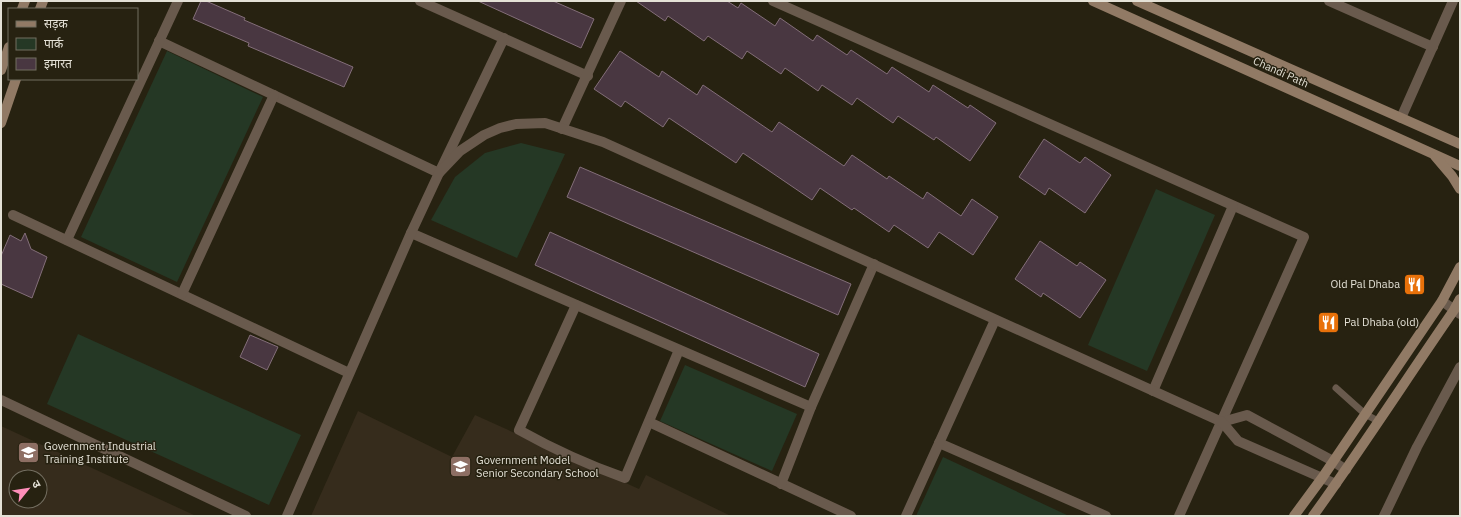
<svg xmlns="http://www.w3.org/2000/svg" width="1461" height="517" viewBox="0 0 1461 517" font-family="'IBM Plex Sans','Noto Sans Devanagari',sans-serif">
<style>
.education{fill:#362c1c;fill-rule:evenodd}
.green{fill:#253825}
.building{fill:#493741;stroke:#836e79}
.lines{fill:none;stroke-linecap:round;stroke-linejoin:round}
.lane{stroke:#695a4d;stroke-width:7}
.street{stroke:#695a4d;stroke-width:10}
.secondary{stroke:#917a65;stroke-width:10}
.labels{text-anchor:middle;dominant-baseline:central;stroke-width:3;stroke-linejoin:round;paint-order:stroke}
.street-label{font-size:11px;fill:#e4e1d6;stroke:#272211}
.poi-label{font-size:11px;fill:#e4e1d6;stroke:#272211;text-anchor:start}
</style>
<rect width="100%" height="100%" fill="#272211"/>
<g class="education">
<path d="M358 411 452 457 475 415 639 489 646 475 731 516H311Z"/>
<path d="M1 426 196 516H1ZM16 477H40V501H16Z"/>
</g>
<g class="green">
<path d="M167 51 263 97 177 282 81 237Z"/>
<path d="M521 143 565 154 517 258 431 220 455 177 485 153Z"/>
<path d="M1156 189 1215 215 1147 371 1088 345Z"/>
<path d="M78 334 301 435 269 505 47 404Z"/>
<path d="M685 365 797 414 772 471 660 421Z"/>
<path d="M943 457 1069 516H916Z"/>
</g>
<g class="building">
<path d="M201 1H206L245 18 244 20 353 67 344 87 248 46 249 43 193 19Z"/>
<path d="M478 1H553L594 19 581 48Z"/>
<path d="M636 1H727L738 8 741 3 775 26 780 18 813 41 817 35 847 55 851 50 887 74 892 67 929 92 933 85 968 108 970 105 996 123 970 161 936 137 934 140 898 116 893 123 857 98 852 105 822 85 818 91 785 68 781 74 747 51 742 59 708 36 704 41 668 16 665 21Z"/>
<path d="M620 51 659 77 662 71 697 95 703 85 772 132 779 122 844 166 852 155 887 179 889 176 923 199 927 192 961 216 972 199 998 217 973 255 939 232 928 248 894 225 889 232 854 208 852 210 820 188 812 200 743 153 736 163 669 118 663 127 625 101 621 107 594 89Z"/>
<path d="M1044 139 1080 163 1085 157 1111 175 1085 213 1049 188 1045 195 1019 177Z"/>
<path d="M580 167 851 284 838 315 567 197Z"/>
<path d="M550 232 819 354 805 387 535 265Z"/>
<path d="M25 233 31 249 47 257 32 298 1 284V256L10 235 21 241Z"/>
<path d="M1040 241 1077 266 1080 262 1106 280 1080 318 1043 293 1041 297 1015 279Z"/>
<path d="M250 335 278 347 267 370 240 357Z"/>
</g>
<g class="lines">
<path class="lane" d="M1336 388 1365 414 1378 421"/>
<g class="street">
<path d="M420 1 588 76"/>
<path d="M773 1 1304 237 1179 516"/>
<path d="M1329 1 1433 47"/>
<path d="M159 41 439 173 504 38"/>
<path d="M1401 118 1453 1"/>
<path d="M562 129 621 1"/>
<path d="M13 215 349 373"/>
<path d="M411 233 811 407"/>
<path d="M67 240 178 1"/>
<path d="M182 294 274 95"/>
<path d="M1442 301 1460 314"/>
<path d="M576 305 519 430C553 449 588 465 625 478L679 350"/>
<path d="M1153 391 1233 206"/>
<path d="M1 400 246 516"/>
<path d="M649 422 851 516"/>
<path d="M1222 422 1247 415 1333 461 1346 470"/>
<path d="M939 443 1106 516"/>
<path d="M781 484 811 407 874 264"/>
<path d="M287 516 411 233 439 173 460 151 484 135 500 128 516 124 545 123 603 142 1222 422 1238 441 1336 484"/>
<path d="M906 516 995 320"/>
<path d="M1384 516 1417 447 1460 367"/>
</g>
<g class="secondary">
<path d="M1093 1 1460 166"/>
<path d="M1137 1 1460 144"/>
<path d="M22 9 25 1"/>
<path d="M40 9 43 1"/>
<path d="M1 70 9 47"/>
<path d="M1 123 16 79"/>
<path d="M1435 156 1452 176 1460 189"/>
<path d="M1294 516 1322 478 1442 301 1460 267"/>
<path d="M1313 516C1362 448 1407 378 1454 310L1460 299"/>
</g>
</g>
<defs>
<symbol id="restaurant-square" viewBox="-11 -11 22 22"><rect x="-9" y="-9" width="18" height="18" rx="4" fill="#e8710a" stroke="#272211"/><path d="M-5-6h1v4h1v-4h1v4h1v-4h1v5L-1.5 .5V6h-2V.5L-5-1ZM5-6V6H3V1.5H1.5Q1.5-4 5-6Z" fill="#fff"/></symbol>
<symbol id="university-square" viewBox="-11 -11 22 22"><rect x="-9" y="-9" width="18" height="18" rx="4" fill="#8d6e63" stroke="#272211"/><path d="M0-5L7-2L0 1L-7-2ZM-4 1L0 2.5L4 1V4Q0 6-4 4Z" fill="#fff"/></symbol>
<symbol id="school-square" viewBox="-11 -11 22 22"><rect x="-9" y="-9" width="18" height="18" rx="4" fill="#8d6e63" stroke="#272211"/><path d="M0-5L7-2L0 1L-7-2ZM-4 1L0 2.5L4 1V4Q0 6-4 4Z" fill="#fff"/></symbol>
</defs>
<g fill-rule="evenodd">
<use href="#restaurant-square" x="1402" y="272" width="25" height="25"/>
<use href="#restaurant-square" x="1316" y="310" width="25" height="25"/>
<use href="#university-square" x="16" y="440" width="25" height="25"/>
<use href="#school-square" x="448" y="454" width="25" height="25"/>
</g>
<g class="labels">
<g class="street-label">
<text transform="translate(1281 72) rotate(24)">Chandi Path</text>
</g>
<g class="poi-label">
<text x="1400" y="284" text-anchor="end">Old Pal Dhaba</text>
<text x="1344" y="322">Pal Dhaba (old)</text>
<text x="44" y="446">Government Industrial<tspan x="44" dy="13">Training Institute</tspan></text>
<text x="476" y="460">Government Model<tspan x="476" dy="13">Senior Secondary School</tspan></text>
</g>
</g>
<rect width="1461" height="517" fill="none" stroke="#e4e1d6" stroke-width="4"/>
<rect x="8" y="8" width="130" height="72" fill="#272211" stroke="#736e60"/>
<rect x="16" y="21" width="20" height="6" fill="#917a65" stroke="#736e60"/>
<text x="44" y="28" font-size="12" fill="#e4e1d6">सड़क</text>
<rect x="16" y="38" width="20" height="12" fill="#253825" stroke="#736e60"/>
<text x="44" y="48" font-size="12" fill="#e4e1d6">पार्क</text>
<rect x="16" y="58" width="20" height="12" fill="#493741" stroke="#736e60"/>
<text x="44" y="68" font-size="12" fill="#e4e1d6">इमारत</text>
<g transform="translate(28 489) rotate(60)"><circle r="19" fill="#272211" stroke="#736e60"/>
<path d="M0-3L7 15L0 10L-7 15Z" fill="#ff8eba"/>
<text y="-6" font-size="11" font-weight="bold" text-anchor="middle" fill="#e4e1d6">उ</text>
</g>
</svg>
